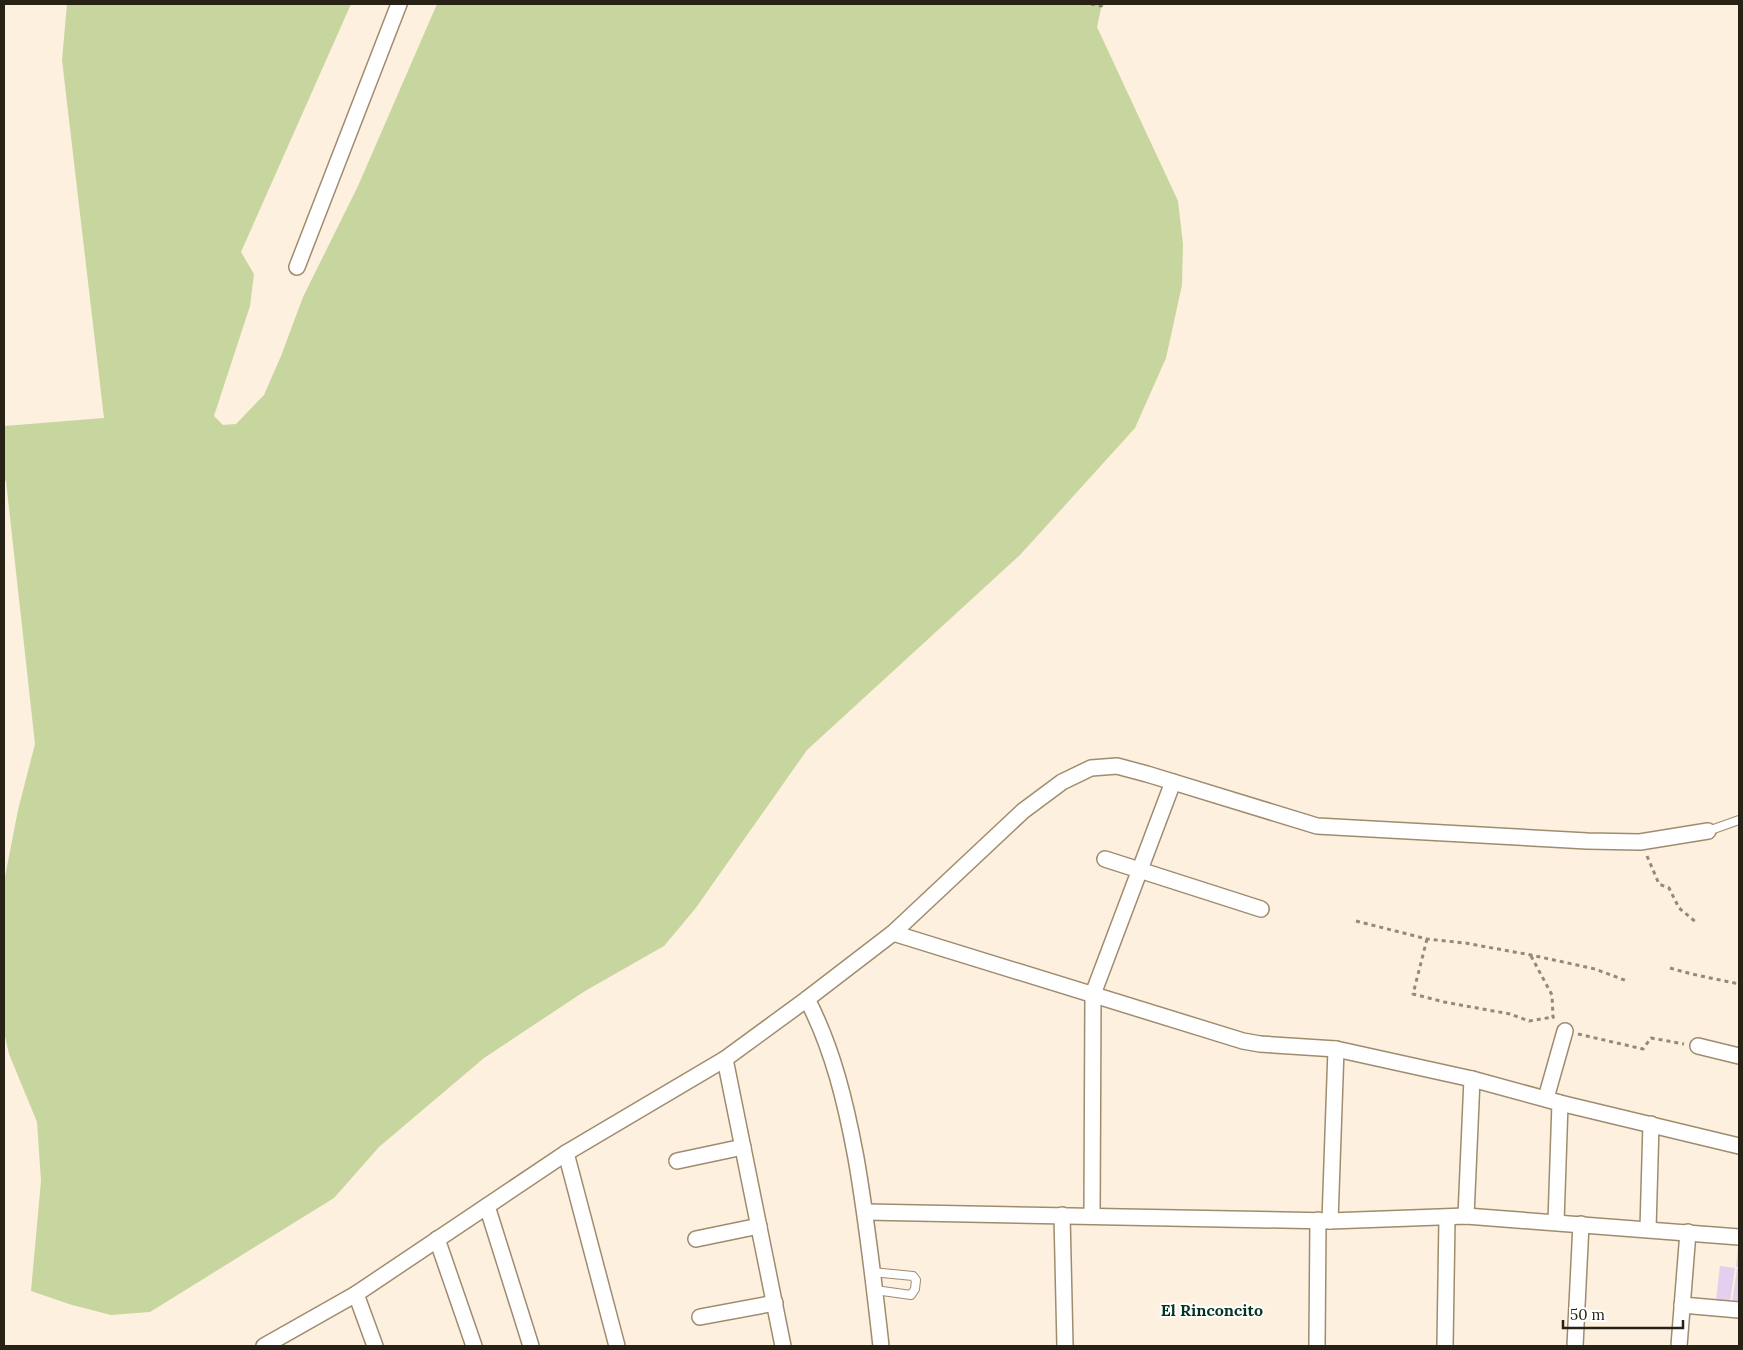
<svg xmlns="http://www.w3.org/2000/svg" width="1743" height="1350" viewBox="0 0 1743 1350" font-family="Lora,serif">
<style>
.green{fill:#c7d69e}
.building{fill:#e3cfee}
.lines{fill:none;stroke-linecap:round;stroke-linejoin:round}
.lane-casing{stroke:#9f8c6f;stroke-width:10}
.street-casing{stroke:#9f8c6f;stroke-width:18}
.path{stroke:#948a7b;stroke-width:3;stroke-dasharray:4 4;stroke-linecap:butt}
.lane{stroke:#fff;stroke-width:8}
.street{stroke:#fff;stroke-width:15}
.labels{text-anchor:middle;dominant-baseline:central;stroke-width:4;stroke-linejoin:round;paint-order:stroke}
.neighbourhood-label{font-size:16px;font-weight:bold;fill:#043320;stroke:#fff}
</style>
<rect width="100%" height="100%" fill="#fdf0de"/>
<path class="green" d="M67 4H351L241 252 254 274 250 306 214 416 223 425 236 424 264 395 281 356 303 297 358 186 437 4H1102L1097 27 1178 201 1183 244 1182 285 1166 358 1135 428 1020 555 807 750 695 909 664 946 585 991 484 1058 379 1147 334 1198 150 1312 111 1315 72 1305 31 1291 41 1181 37 1122 9 1054 4 1032V882L18 810 35 744 6 481 4 480V426L104 418 62 60Z"/>
<g class="building">
<path d="M1738 1246H1739V1267H1736Z"/>
<path d="M1720 1266 1735 1268 1730 1302 1716 1300Z"/>
<path d="M1737 1269H1739V1304L1732 1303Z"/>
</g>
<g class="lines">
<defs>
<g id="lane">
<path d="M1708 831 1739 820"/>
<path d="M872 1272 913 1276 916 1280 915 1289 911 1295 875 1290"/>
</g>
<g id="street">
<path d="M297 267 399 4"/>
<path d="M1105 859 1261 909"/>
<path d="M893 933 1243 1041 1260 1044 1336 1049 1472 1079 1560 1103 1739 1146"/>
<path d="M807 999C833 1049 846 1104 856 1158 867 1221 874 1283 881 1346"/>
<path d="M1698 1046 1739 1056"/>
<path d="M725 1059 783 1346"/>
<path d="M1546 1098 1565 1031"/>
<path d="M566 1153 617 1346"/>
<path d="M677 1161 743 1147"/>
<path d="M487 1206 531 1346"/>
<path d="M866 1212 1330 1221 1466 1216 1739 1237"/>
<path d="M1062 1215 1065 1346"/>
<path d="M1092 1215 1093 994 1173 782"/>
<path d="M1466 1216 1472 1079"/>
<path d="M1330 1221 1336 1049"/>
<path d="M1556 1222 1560 1103"/>
<path d="M1648 1229 1651 1124"/>
<path d="M437 1239 474 1346"/>
<path d="M696 1239 759 1226"/>
<path d="M356 1294 375 1346"/>
<path d="M1682 1305 1739 1310"/>
<path d="M700 1317 775 1303"/>
<path d="M264 1346 356 1294 566 1153 725 1059 807 999 893 933 1023 811 1062 782 1091 768 1117 766 1147 774 1317 826 1587 841 1640 842 1708 831"/>
<path d="M1317 1346 1318 1220"/>
<path d="M1445 1346 1447 1218"/>
<path d="M1575 1346 1581 1224"/>
<path d="M1679 1346 1688 1232"/>
</g>
</defs>
<use href="#lane" class="lane-casing"/>
<use href="#street" class="street-casing"/>
<g class="path">
<path d="M1091 4 1101 6 1104 4"/>
<path d="M1647 856 1659 884 1669 888 1679 908 1697 923"/>
<path d="M1356 921 1427 939 1465 943 1531 955 1595 969 1627 981"/>
<path d="M1427 939 1413 994 1444 1002 1510 1014 1529 1021 1553 1017"/>
<path d="M1531 956 1552 995 1553 1017 1557 1021"/>
<path d="M1670 968C1693 975 1716 979 1739 984"/>
<path d="M1578 1034 1643 1049 1651 1038 1684 1044"/>
</g>
<use href="#lane" class="lane"/>
<use href="#street" class="street"/>
</g>
<g class="labels">
<g class="neighbourhood-label">
<text x="1212" y="1310">El Rinconcito</text>
</g>
</g>
<rect width="1743" height="1350" fill="none" stroke="#282115" stroke-width="10"/>
<path d="M1563 1320v8h120v-8" fill="none" stroke="#282115" stroke-width="2.5"/>
<text x="1570" y="1320" font-size="15" fill="#282115" stroke="#ffffff" stroke-width="4" paint-order="stroke">50 m</text>
</svg>
